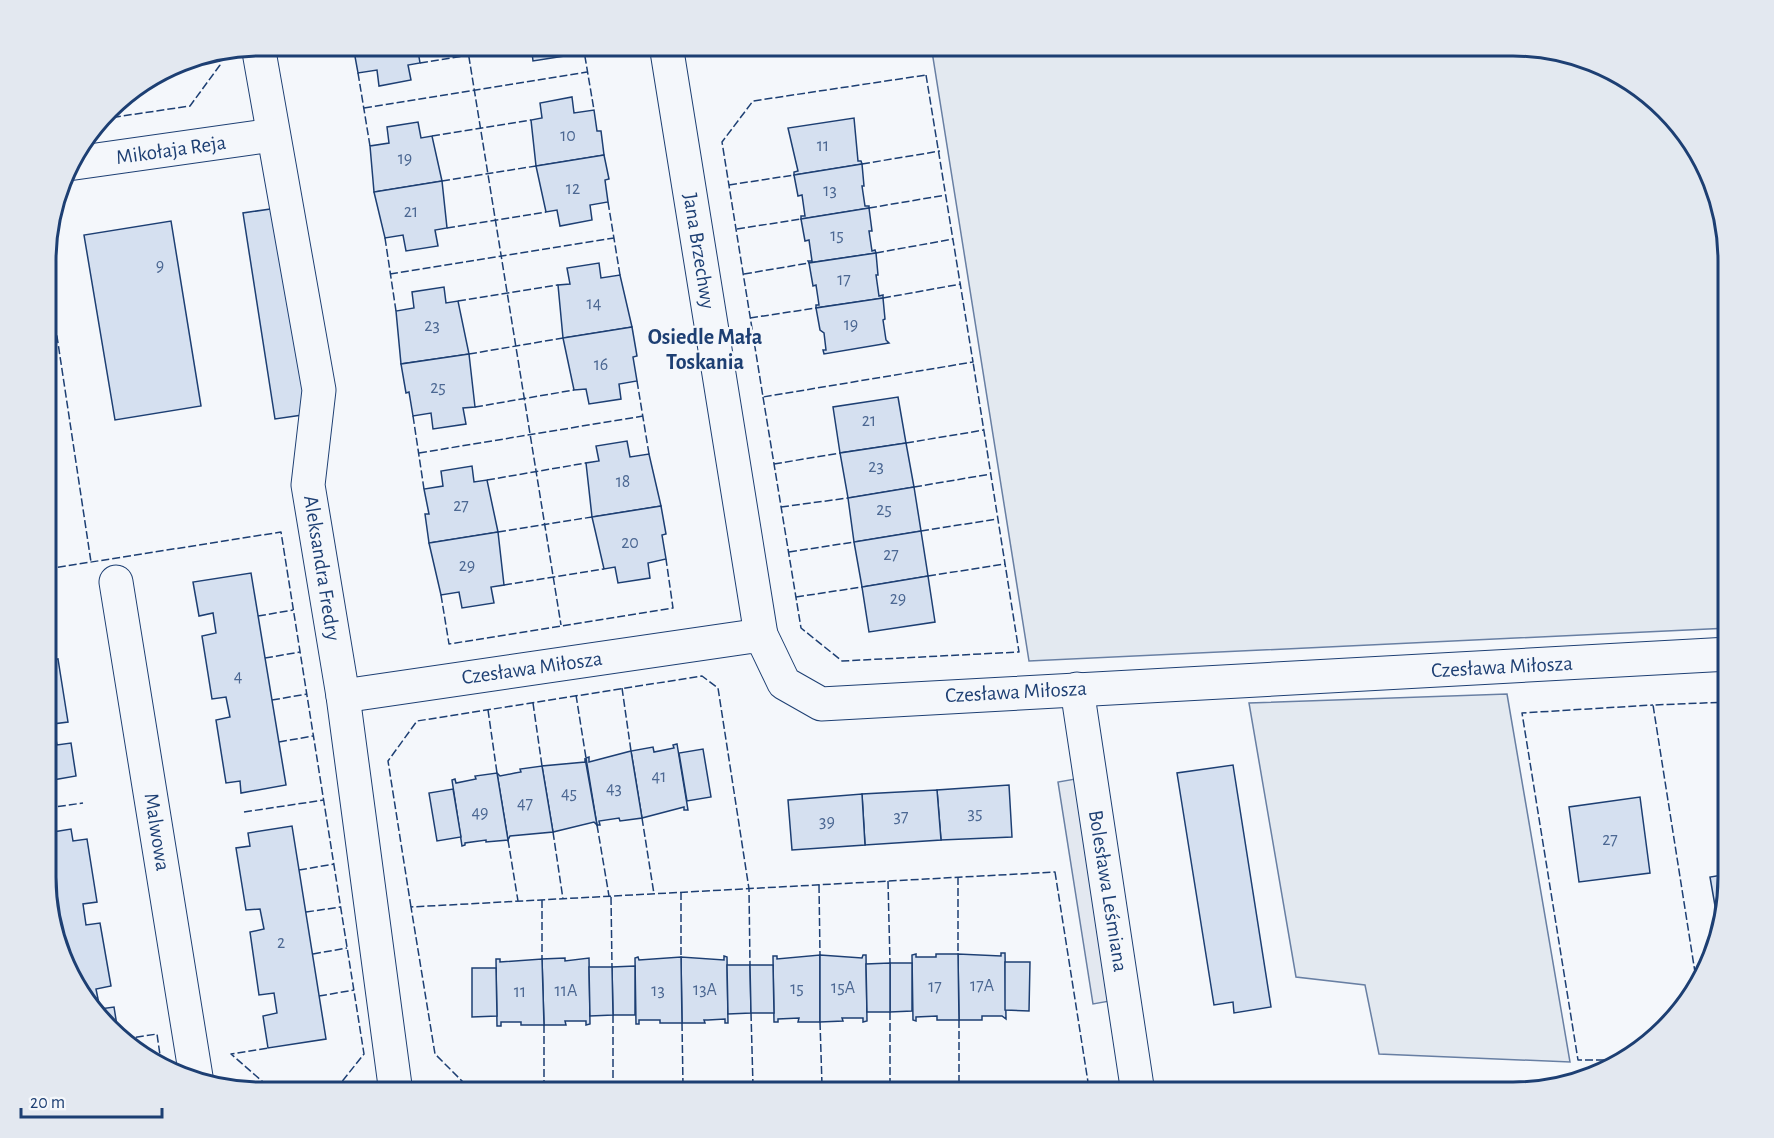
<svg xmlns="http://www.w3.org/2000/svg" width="1774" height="1138" viewBox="0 0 1774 1138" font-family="'Alegreya Sans',sans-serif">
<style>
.green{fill:#e3e9f0;stroke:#687fa3;stroke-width:1.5}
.parking{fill:#e3e8f0;stroke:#687fa3;stroke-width:1.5}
.building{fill:#d5e0f0;stroke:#1d3f73;stroke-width:1.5}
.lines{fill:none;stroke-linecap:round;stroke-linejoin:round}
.street-casing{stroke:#1d3f73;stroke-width:35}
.street{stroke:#f4f7fb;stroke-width:33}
.fence{stroke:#1d3f73;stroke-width:1.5;stroke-dasharray:8 3;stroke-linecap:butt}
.labels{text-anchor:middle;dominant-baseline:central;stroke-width:4.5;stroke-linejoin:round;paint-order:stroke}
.number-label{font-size:18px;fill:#4b6792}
.street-label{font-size:21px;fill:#1d3f73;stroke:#f4f7fb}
.neighbourhood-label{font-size:22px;font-weight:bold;fill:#1d3f73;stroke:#f4f7fb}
.rim{fill:none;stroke:#1d3f73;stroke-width:3}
</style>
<rect width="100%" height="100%" fill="#f4f7fb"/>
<g class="green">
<path d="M931 45H1513L1582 56 1633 81 1700 153 1729 246V628L1029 661Z"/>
<path d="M1507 694 1570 1062 1379 1054 1365 985 1296 977 1249 703Z"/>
</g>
<path class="parking" d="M1075 779 1110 1001 1093 1004 1058 782Z"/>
<g class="building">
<path d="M350 45H417L420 63 408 65 411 80 379 86 377 70 358 73 354 51 351 52Z"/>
<path d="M519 45H563L564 56 533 61 531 45 519 47Z"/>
<path d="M179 61H182L184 70 158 74Z"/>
<path d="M572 97 574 113 594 110 597 131H601L604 155 536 166 531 120 542 118 540 103Z"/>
<path d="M854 118 858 161H861L862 164 794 175V172L798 171 788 128Z"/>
<path d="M418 122 421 138 432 136 442 181 374 192 370 146 389 143 387 127Z"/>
<path d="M604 155 609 179 605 180 608 202 590 205 592 220 560 226 557 210 546 212 536 166Z"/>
<path d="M862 164 864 186H862L865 206H869V208L801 219V216H805L802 195 798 196 794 175Z"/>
<path d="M442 181 447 228 435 230 438 246 406 251 403 235 385 238 374 192Z"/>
<path d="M277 208 309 414 275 419 243 213Z"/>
<path d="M869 208 872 231H869L872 251 875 250 876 253 809 263 808 261H812L809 240 805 241 801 219Z"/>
<path d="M171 221 201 406 115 420 84 235Z"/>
<path d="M876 253 878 275H876L879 296 883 295V298L816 308V305H819L816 285 813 286 809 263Z"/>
<path d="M599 263 601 278 620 275 632 327 563 338 558 285 570 284 567 268Z"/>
<path d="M444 287 446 303 458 301 469 354 401 364 396 311 414 308 412 292Z"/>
<path d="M883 298 885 319 883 320 886 340 889 343 824 354 823 350H826L824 333 820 330 816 308Z"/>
<path d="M632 327 637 356 633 357 637 381 619 384 621 399 589 404 586 389 574 390 563 338Z"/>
<path d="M469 354 475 407 463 408 466 424 433 429 431 413 413 416 409 392 406 393 401 364Z"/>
<path d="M898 397 906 443 840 453 833 407Z"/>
<path d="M627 441 630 457 649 454 661 506 592 517 586 463 599 461 596 446Z"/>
<path d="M906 443 914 487 848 498 840 453Z"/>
<path d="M472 466 474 482 487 480 498 532 429 543 425 514H429L424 489 443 486 441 471Z"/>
<path d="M914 487 921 531 854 542 848 498Z"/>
<path d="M661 506 666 534 662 535 666 559 648 563 650 578 618 583 615 567 604 569 592 517Z"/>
<path d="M921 531 928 576 862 587 854 542Z"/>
<path d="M498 532 504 585 491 587 494 603 462 608 459 592 441 595 429 543Z"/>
<path d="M251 573 286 785 241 793 240 781 226 783 216 720 230 717 226 697 212 699 202 636 216 633 213 613 199 616 193 582Z"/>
<path d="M928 576 935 622 869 632 862 587Z"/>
<path d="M47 605H49L54 639 47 640Z"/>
<path d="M58 659 68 722 53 724 57 745 71 743 76 776 47 781V661Z"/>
<path d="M677 744 688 810H684V807L642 818 631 751 653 747 654 752 674 748 673 745Z"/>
<path d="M703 749 711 797 687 801 679 753Z"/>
<path d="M631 751 642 818 620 821 619 818 599 821 600 825H597L586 758 589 757V762Z"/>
<path d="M585 758 597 825 594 822 553 832 542 766 585 762Z"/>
<path d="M1233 765 1271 1007 1234 1013 1233 1002 1214 1005 1177 773Z"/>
<path d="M542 766 553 832 510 836 508 840 497 773 500 776 515 773 521 772 520 769Z"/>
<path d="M497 773 508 840 486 842V840L465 843V845L462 846 452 780 455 779 456 783 476 779 475 776Z"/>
<path d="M1009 785 1012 837 941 840 937 790Z"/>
<path d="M453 789 461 837 437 841 429 793Z"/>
<path d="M937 790 941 840 865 845 862 794Z"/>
<path d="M862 794 865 845 792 850 788 800Z"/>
<path d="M1640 797 1650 873 1579 882 1569 807Z"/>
<path d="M292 826 326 1039 268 1048 263 1016 277 1013 274 993 259 995 250 932 264 929 260 909 246 910 236 848 250 846 248 833Z"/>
<path d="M71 829 73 841 87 839 97 902 83 904 86 925 100 923 111 986 96 989 100 1009 114 1007 118 1032 74 985 47 905V833Z"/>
<path d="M1729 874V891L1718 923 1710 877Z"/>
<path d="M1001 953H1005L1006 1019 1002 1016H982V1020H959L958 954 1001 956Z"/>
<path d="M916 954V957H936V954H958L959 1020H937V1016L916 1017V1021L913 1020 912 955Z"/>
<path d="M820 955V1022H798L799 1018 778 1019V1022H774L773 956H777V959Z"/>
<path d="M820 955 862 958 863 955H866L867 1021 863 1022V1018H842L843 1021 820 1022Z"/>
<path d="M724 956 727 957 728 1023H725V1019L708 1020H704L705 1023H682L681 957 724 960Z"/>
<path d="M638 957 639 960 681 957 682 1023H660V1020H639V1024H636L635 958Z"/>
<path d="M565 958V961L589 958 590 1024 586 1025V1021H565L566 1025H544L542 959Z"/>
<path d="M496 959H500V962L542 959 544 1025H521V1022H501V1026H497Z"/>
<path d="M1005 962H1030L1029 1011 1005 1010Z"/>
<path d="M890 963H912V1011L890 1012Z"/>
<path d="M890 963V1012H867L866 964Z"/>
<path d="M727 965H750L751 1013 728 1014Z"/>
<path d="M750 965H773L774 1013H751Z"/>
<path d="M635 966V1015H613L612 967Z"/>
<path d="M589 967H612L613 1015 590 1016Z"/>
<path d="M472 968H496L497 1016 472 1017Z"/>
</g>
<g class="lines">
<defs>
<g id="street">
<path d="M666 45 761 635"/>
<path d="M258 46 319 390 308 485 343 696 396 1093"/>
<path d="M68 164 273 135"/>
<path d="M116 582 197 1083"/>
<path d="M1077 689 1138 1093"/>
<path d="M343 696 761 635 784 683 821 704 1729 654"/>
</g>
</defs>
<use href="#street" class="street-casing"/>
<use href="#street" class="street"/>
<g class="fence">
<path d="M467 45 561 625"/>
<path d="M583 45 594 110"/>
<path d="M420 63 519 47"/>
<path d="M358 73 370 146"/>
<path d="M926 75 973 362 763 397 722 142 753 101Z"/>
<path d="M364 108 587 72"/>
<path d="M102 119 190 106 220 65 218 54"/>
<path d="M432 136 531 120"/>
<path d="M862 164 940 151"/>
<path d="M442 181 536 166"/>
<path d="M729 185 794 175"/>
<path d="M608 202 620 275"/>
<path d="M869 208 946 195"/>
<path d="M447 228 546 212"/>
<path d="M737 229 801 219"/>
<path d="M385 238 396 311"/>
<path d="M876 253 953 239"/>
<path d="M47 270 91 562"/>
<path d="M390 274 614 238"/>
<path d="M744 274 809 263"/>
<path d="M883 298 961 284"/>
<path d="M458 301 558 285"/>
<path d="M750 318 816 308"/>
<path d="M469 354 563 338"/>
<path d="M637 381 649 454"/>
<path d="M763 397 801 628 842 661 1019 652 973 362"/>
<path d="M475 407 574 390"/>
<path d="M413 416 424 489"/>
<path d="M906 443 984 430"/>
<path d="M419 453 643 416"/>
<path d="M774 464 840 453"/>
<path d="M487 480 586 463"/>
<path d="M914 487 991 474"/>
<path d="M781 507 848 498"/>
<path d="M921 531 997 519"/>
<path d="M498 532 592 517"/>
<path d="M789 552 854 542"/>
<path d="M47 569 281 532 364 1054 336 1089H271L231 1054 268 1048"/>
<path d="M928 576 1005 564"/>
<path d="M504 585 604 569"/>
<path d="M441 595 449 644 673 608 666 559"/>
<path d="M796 597 862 587"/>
<path d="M258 616 293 610"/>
<path d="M265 658 300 652"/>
<path d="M622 688 631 751"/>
<path d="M576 695 586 758"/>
<path d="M272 700 307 694"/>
<path d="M533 703 542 766"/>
<path d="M488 710 497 773"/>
<path d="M279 742 313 736"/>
<path d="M47 808 83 803"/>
<path d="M244 812 324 800"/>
<path d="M642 818 654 894"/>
<path d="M597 825 609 896"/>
<path d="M553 832 563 899"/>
<path d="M508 840 518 901"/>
<path d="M299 870 334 864"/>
<path d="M1055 872 1088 1082 469 1088 435 1054 411 907Z"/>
<path d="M958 877V954"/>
<path d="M888 881 890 963"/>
<path d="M819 885 820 955"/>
<path d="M681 892V957"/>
<path d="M611 897 612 967"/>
<path d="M542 900V959"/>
<path d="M411 907 388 761 417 721 702 676 718 688 749 889 750 965"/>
<path d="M306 912 341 907"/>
<path d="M313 954 347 948"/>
<path d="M1697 985 1653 705 1729 702"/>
<path d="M319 996 354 990"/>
<path d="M890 1012V1084"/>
<path d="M751 1013 753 1086"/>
<path d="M613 1015V1087"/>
<path d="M959 1020V1083"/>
<path d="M820 1022 822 1085"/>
<path d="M682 1023 683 1086"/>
<path d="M544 1025V1088"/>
<path d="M125 1039 157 1034 160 1055 154 1063"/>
<path d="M1626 1060H1578L1522 713 1653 705"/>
</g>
</g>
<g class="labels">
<g class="number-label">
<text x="568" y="136">10</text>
<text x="823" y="146">11</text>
<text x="405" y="159">19</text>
<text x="573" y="189">12</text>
<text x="830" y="191">13</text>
<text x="411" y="212">21</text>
<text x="837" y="236">15</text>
<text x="160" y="266">9</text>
<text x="844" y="280">17</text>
<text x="594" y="304">14</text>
<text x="851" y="325">19</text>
<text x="432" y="326">23</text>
<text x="601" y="365">16</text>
<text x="438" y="388">25</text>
<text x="869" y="421">21</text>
<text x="876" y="467">23</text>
<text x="623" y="482">18</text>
<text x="461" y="506">27</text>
<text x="884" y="510">25</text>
<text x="630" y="543">20</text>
<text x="891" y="555">27</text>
<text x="467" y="566">29</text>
<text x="898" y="599">29</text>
<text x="238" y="677">4</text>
<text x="659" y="777">41</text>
<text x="614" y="789">43</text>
<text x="569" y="794">45</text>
<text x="525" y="804">47</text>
<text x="480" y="813">49</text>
<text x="975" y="814">35</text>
<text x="901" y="817">37</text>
<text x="827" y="822">39</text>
<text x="1610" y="840">27</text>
<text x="281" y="943">2</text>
<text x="982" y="986">17A</text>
<text x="935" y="987">17</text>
<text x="843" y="988">15A</text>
<text x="797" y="989">15</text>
<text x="705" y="990">13A</text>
<text x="566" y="991">11A</text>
<text x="658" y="991">13</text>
<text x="520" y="992">11</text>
</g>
<g class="street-label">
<text transform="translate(171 150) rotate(-8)">Mikołaja Reja</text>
<text transform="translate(699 251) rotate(81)">Jana Brzechwy</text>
<text transform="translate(322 568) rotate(81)">Aleksandra Fredry</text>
<text transform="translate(1502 667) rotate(-3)">Czesława Miłosza</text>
<text transform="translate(532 668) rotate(-8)">Czesława Miłosza</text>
<text transform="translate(1016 692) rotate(-3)">Czesława Miłosza</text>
<text transform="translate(157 832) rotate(81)">Malwowa</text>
<text transform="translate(1108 891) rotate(81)">Bolesława Leśmiana</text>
</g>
<g class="neighbourhood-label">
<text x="705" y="337">Osiedle Mała<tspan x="705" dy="25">Toskania</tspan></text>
</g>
</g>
<path d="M0 0H1774V1138H0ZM261 56H1513A205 205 0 0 1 1718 261V877A205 205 0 0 1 1513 1082H261A205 205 0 0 1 56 877V261A205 205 0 0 1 261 56Z" fill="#e3e8f0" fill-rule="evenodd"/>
<path class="rim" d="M261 56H1513A205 205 0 0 1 1718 261V877A205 205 0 0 1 1513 1082H261A205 205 0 0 1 56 877V261A205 205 0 0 1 261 56Z"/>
<path d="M21 1108v9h141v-9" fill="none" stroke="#1d3f73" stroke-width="3"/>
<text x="30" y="1108" font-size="18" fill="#1d3f73" stroke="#f4f7fb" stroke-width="4.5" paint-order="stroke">20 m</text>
</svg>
